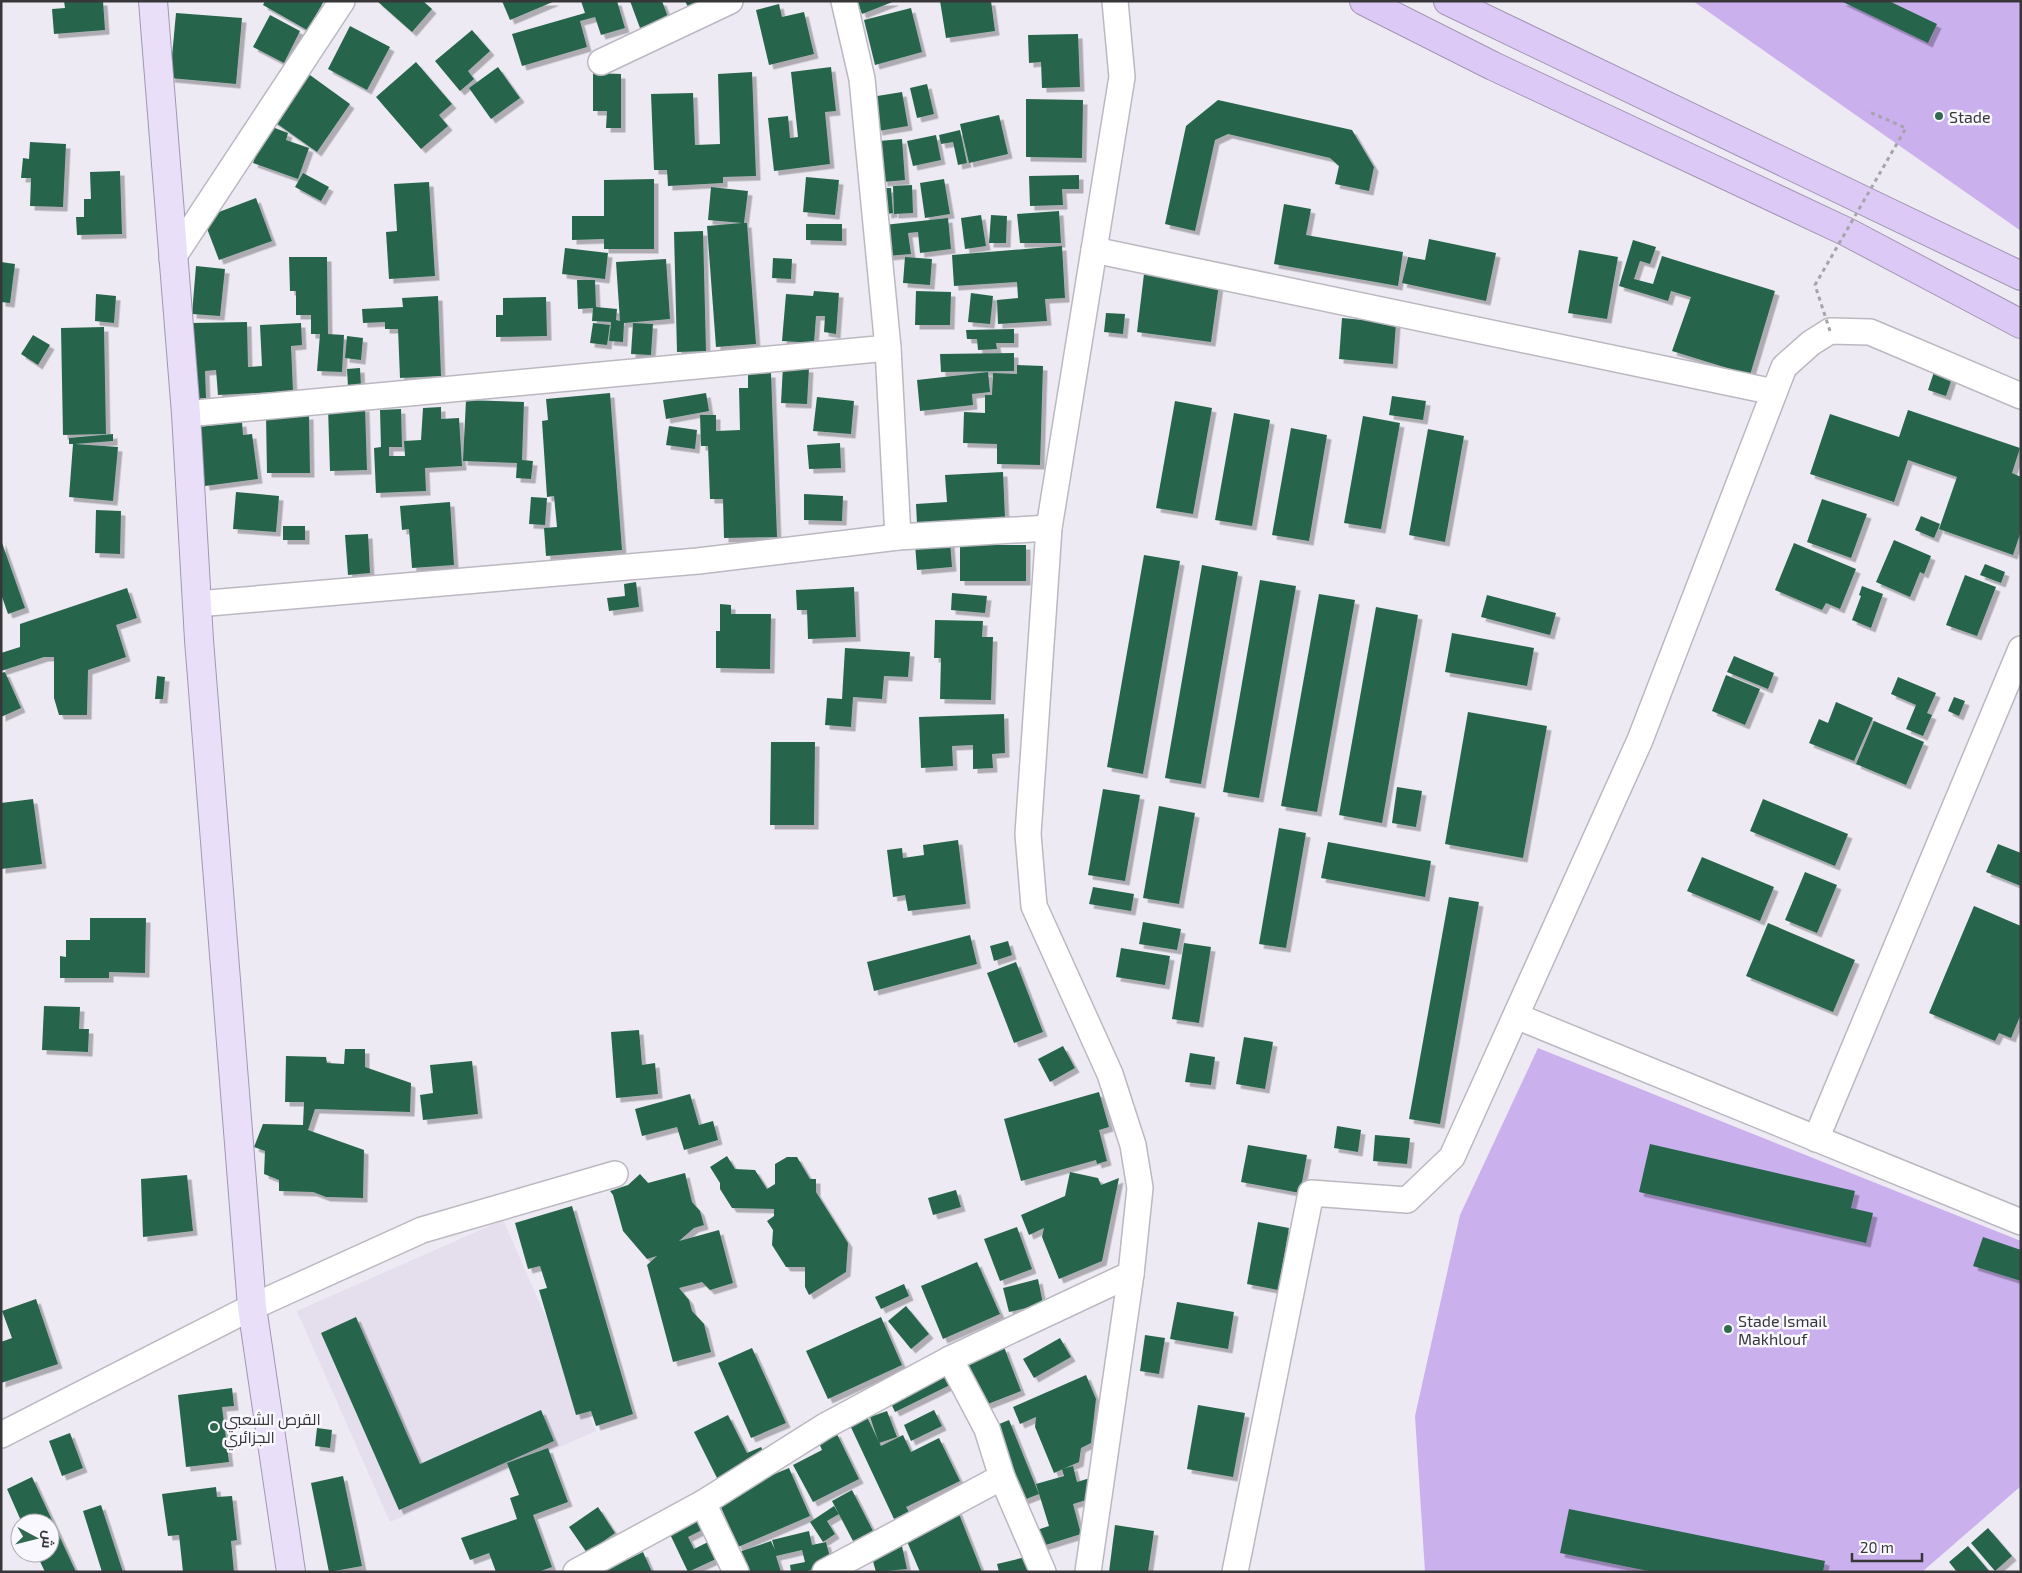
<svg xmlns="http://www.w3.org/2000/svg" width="2022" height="1573" viewBox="0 0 2022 1573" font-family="'Exo 2',Cairo,sans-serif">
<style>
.built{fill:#e4deed}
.green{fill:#cbb0ee}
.building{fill:#28654c;filter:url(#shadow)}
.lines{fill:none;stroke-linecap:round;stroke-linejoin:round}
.minor-casing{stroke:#bcb8c1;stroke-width:28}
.major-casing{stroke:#a296b3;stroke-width:30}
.highway-casing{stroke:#a296b3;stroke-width:30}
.minor{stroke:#fff;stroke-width:25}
.major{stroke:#eadff9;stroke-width:28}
.highway{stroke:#dcc9f5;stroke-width:28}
.path-bridge{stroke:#a6a4ab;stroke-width:3;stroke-dasharray:4 4;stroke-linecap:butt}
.poi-dot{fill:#316a51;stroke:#faf8ff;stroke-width:2}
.labels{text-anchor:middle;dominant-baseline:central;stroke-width:5;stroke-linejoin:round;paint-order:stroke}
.poi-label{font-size:16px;fill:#373639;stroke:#faf8ff;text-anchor:start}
</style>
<defs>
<filter id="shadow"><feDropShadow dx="4.5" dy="4.5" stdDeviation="0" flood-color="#0004"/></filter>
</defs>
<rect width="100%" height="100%" fill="#edeaf3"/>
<path class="built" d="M503 1220 596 1431 390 1522 297 1311Z"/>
<g class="green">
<path d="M1693 1H2021V231Z"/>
<path d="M1538 1048 2021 1241V1486L1922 1572H1425L1415 1416 1460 1215Z"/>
</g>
<g class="building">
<path d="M64 1H103L105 30 54 34 52 9 65 8Z"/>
<path d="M265 1H324L307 30 263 5Z"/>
<path d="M377 1H423L432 9 412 32Z"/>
<path d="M502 1H555L510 20Z"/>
<path d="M581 1H617L625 28 601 35 595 17 580 21 587 47 522 66 512 34 585 13Z"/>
<path d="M630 1H662L668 17 640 28Z"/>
<path d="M685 1H702L688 7Z"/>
<path d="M857 1H895L862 14Z"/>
<path d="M940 1H991L995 31 946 38Z"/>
<path d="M1841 1H1889L1937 24 1928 43Z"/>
<path d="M779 4 782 17 804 12 814 54 769 65 756 10Z"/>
<path d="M911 8 922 52 875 65 864 20Z"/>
<path d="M176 13 242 18 236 84 170 78Z"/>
<path d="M270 15 300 31 284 63 253 47Z"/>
<path d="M350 26 390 47 367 90 328 69Z"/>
<path d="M472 30 490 51 468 71 474 79 460 91 435 61Z"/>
<path d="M1078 34 1080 87 1042 88 1041 62 1029 63 1028 35Z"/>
<path d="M416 62 452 104 439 115 448 126 421 149 376 97Z"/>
<path d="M498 67 520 98 491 119 469 88Z"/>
<path d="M831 67 836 111 825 112 830 164 774 171 768 118 788 116 790 138 798 137 791 72Z"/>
<path d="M303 70 350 104 317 152 269 118Z"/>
<path d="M752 72 756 176 723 177V183L668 186 667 170H654L651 94 693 93 695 145 720 144 718 74Z"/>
<path d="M593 73 621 74V128H606L607 111H593Z"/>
<path d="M927 84 934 114 917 118 910 88Z"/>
<path d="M902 92 908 126 878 131 871 97Z"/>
<path d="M1026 99 1083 100 1082 158 1026 157Z"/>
<path d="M1218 100 1352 130 1374 167 1369 191 1335 184 1339 166 1330 158 1228 134 1215 140 1195 231 1165 224 1186 126Z"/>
<path d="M999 115 1008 154 969 163 960 124Z"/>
<path d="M267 125 288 133 286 140 309 148 298 179 253 163Z"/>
<path d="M960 130 967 163 958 165 953 142 941 144 939 135Z"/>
<path d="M936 135 941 160 913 166 907 141Z"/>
<path d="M902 139 905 180 883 182 879 141Z"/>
<path d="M30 142 66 144 63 207 30 206 31 178H21L23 158 29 159Z"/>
<path d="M120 171 122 234 77 235 76 217H84V199H91L90 172Z"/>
<path d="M303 173 329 187 321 201 295 187Z"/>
<path d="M1079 175V189H1062L1063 205 1030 206 1029 176Z"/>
<path d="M806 177 839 180 835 215 803 212Z"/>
<path d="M654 179V249H604V239L572 240V216H604V180Z"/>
<path d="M944 179 950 214 925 218 920 183Z"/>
<path d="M429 182 435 276 389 279 386 232 397 231 394 184Z"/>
<path d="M912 185 913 213 894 214 893 186Z"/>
<path d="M711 187 748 191 744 223H747L756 344 716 347 707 226 742 223 708 220Z"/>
<path d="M884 188H891L893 213 887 214Z"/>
<path d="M256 198 272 241 219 260 203 218Z"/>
<path d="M1284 204 1311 209 1306 235 1403 252 1398 286 1274 264Z"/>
<path d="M1059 211 1061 243H1020L1017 214Z"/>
<path d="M981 215 986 246 965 249 961 218Z"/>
<path d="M991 215 1007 216 1006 243H989Z"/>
<path d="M948 218 951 249 920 253 918 232 908 233 911 254 887 256 884 225Z"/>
<path d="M806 224H842V241L806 240Z"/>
<path d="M703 231 706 351 677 352 674 232Z"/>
<path d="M1429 239 1496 253 1486 301 1402 283 1408 257 1425 260Z"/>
<path d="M1633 240 1656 247 1650 264 1640 261 1634 279 1653 284 1662 256 1775 291 1750 375 1672 351 1691 297 1671 291 1668 301 1619 286Z"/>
<path d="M1062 246 1065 298 1045 299 1047 321 998 324 997 300 1018 298 1017 282 954 286 952 255Z"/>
<path d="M565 248 608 253 605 279 562 274Z"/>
<path d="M1579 250 1618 257 1607 319 1568 313Z"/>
<path d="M289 257H327L328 334 344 335 342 372 317 371 320 334H311V315H296V291H290Z"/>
<path d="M905 257 932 259 930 285 903 283Z"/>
<path d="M773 258 792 259 791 279 772 278Z"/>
<path d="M666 259 670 319 624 323 623 342 609 341 611 322 592 321 593 308 578 309 577 280H595L596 307 617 309 616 320 620 321 616 262Z"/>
<path d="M1 262 15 264 10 303 1 302Z"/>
<path d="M196 266 225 269 220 316 192 314Z"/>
<path d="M1144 274 1219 284 1211 342 1137 332Z"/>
<path d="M814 291 839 293 836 334 824 332 825 316H816L814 343 782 341 786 294 813 296Z"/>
<path d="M916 291 951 292 950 325H915Z"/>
<path d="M971 293 993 296 990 324 968 322Z"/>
<path d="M96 294 116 296 114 323 95 321Z"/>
<path d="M438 296 441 376 400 378 398 329H385V322L363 323 362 309 403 307 402 298Z"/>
<path d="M546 297 547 336 496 337V315H503V298Z"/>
<path d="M1106 313 1125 314 1123 334 1104 332Z"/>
<path d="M1342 318 1396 323 1393 364 1339 359Z"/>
<path d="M247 322 248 367 262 366 260 325 301 323 302 345 291 346 293 391 218 395 216 370 205 371 206 398 194 399 192 323Z"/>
<path d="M593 323 610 325 607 345 590 343Z"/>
<path d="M633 323 653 324 651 355 631 354Z"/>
<path d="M104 327 106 434 63 435 61 328Z"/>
<path d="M1014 329V343H996L997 349 978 350 977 339H967L966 330Z"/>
<path d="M33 335 50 345 38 365 21 354Z"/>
<path d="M347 336 363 338 361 360 345 358Z"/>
<path d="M1014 353V371L941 372 940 354Z"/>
<path d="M1017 365 1043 366 1040 465 997 464V444L963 443 964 412 985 413V395H992L993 373 1017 374Z"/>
<path d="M783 366 809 368 807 404 781 403Z"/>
<path d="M360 368 361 387H348L347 369Z"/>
<path d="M988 372 990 392 972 394 973 405 920 411 917 380Z"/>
<path d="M1934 372 1952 378 1946 396 1928 390Z"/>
<path d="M771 373 777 537 724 538 723 499H710L708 446H701L700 415H716V431L740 430 739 388H748V374Z"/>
<path d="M610 393 622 550 546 556 544 528 557 527 554 496 547 497 542 421 548 420 546 399Z"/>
<path d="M706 393 709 411 666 419 663 400Z"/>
<path d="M1392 396 1426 401 1423 420 1389 415Z"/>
<path d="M817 397 854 401 851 434 813 431Z"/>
<path d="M466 400 524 402 522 460 533 461 531 479 516 478 517 463 463 461Z"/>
<path d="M1175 401 1212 408 1193 514 1156 508Z"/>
<path d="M365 407 367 470 330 471 328 408Z"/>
<path d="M441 407V419L459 418 462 466 425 468 426 491 376 493 374 448 381 447 380 410 401 409 402 447H389V456H405L404 441 421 440 423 408Z"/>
<path d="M1908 410 2020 448 2012 473 2021 477V531L2013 555 1939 529 1957 477 1908 460 1894 502 1810 474 1830 414 1899 437Z"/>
<path d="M1234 413 1270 420 1252 526 1215 520Z"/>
<path d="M266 415H309L310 473H267Z"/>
<path d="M1363 416 1400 423 1381 529 1344 523Z"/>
<path d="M242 422 243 435 252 434 258 479 205 486 198 427Z"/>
<path d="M669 426 697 430 695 449 666 445Z"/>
<path d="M1291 428 1327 435 1309 541 1272 535Z"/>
<path d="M1428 429 1464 436 1445 542 1409 535Z"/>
<path d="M113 434V441L75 444 118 447 113 501 69 497 73 444H69V438Z"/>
<path d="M840 443 841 468 809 469 807 445Z"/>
<path d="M1003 472 1005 518 917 524 916 504 947 502 945 475Z"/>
<path d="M236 492 279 496 276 532 233 529Z"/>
<path d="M804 494 843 496 842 521 804 520Z"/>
<path d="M531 497 547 498 545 525 529 524Z"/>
<path d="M1822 499 1867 514 1851 558 1807 542Z"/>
<path d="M450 502 454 565 412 568 409 529 402 530 400 506Z"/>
<path d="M96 510 121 511 120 554 95 553Z"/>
<path d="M1921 516 1940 524 1934 538 1915 530Z"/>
<rect x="283" y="526" width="22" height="14"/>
<path d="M368 534 370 573 348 575 345 535Z"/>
<path d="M1 540 25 608 8 614 1 594Z"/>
<path d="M1894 540 1931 556 1924 574 1920 572 1910 597 1876 582Z"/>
<path d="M950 542 952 567 917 570 915 544Z"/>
<path d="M1794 543 1856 569 1840 609 1826 603 1822 610 1775 590Z"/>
<rect x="960" y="545" width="66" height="36"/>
<path d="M1144 555 1180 561 1143 774 1107 767Z"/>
<path d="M1985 564 2005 572 2001 583 1980 575Z"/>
<path d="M1202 565 1238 572 1201 784 1165 778Z"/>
<path d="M1965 575 1996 587 1977 636 1946 625Z"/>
<path d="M1260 580 1296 586 1259 798 1223 792Z"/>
<path d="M636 582 639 607 609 611 607 598 625 596 624 584Z"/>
<path d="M1862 586 1883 594 1871 628 1852 620 1861 596 1859 595Z"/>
<path d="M854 587 856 637 808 639 807 610H797L796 590Z"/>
<path d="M127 588 137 618 116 625 126 657 88 670 87 715H59L54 698V657H44L1 671V653L20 647V624Z"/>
<path d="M952 593 987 596 985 613 951 610Z"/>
<path d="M1319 594 1355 600 1317 812 1281 806Z"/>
<path d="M1487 595 1556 613 1550 635 1481 617Z"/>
<path d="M720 604 731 605V614H771L770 669 716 668V631H720Z"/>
<path d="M1376 607 1418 615 1382 823 1339 815Z"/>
<path d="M935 620 983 621 982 637H993L991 700 940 699 941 658H934Z"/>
<path d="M1452 633 1534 648 1527 686 1445 672Z"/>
<path d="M845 648 910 652 908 677 884 676 882 699 853 697 851 727 825 725 827 698 842 699Z"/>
<path d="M1734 656 1774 673 1768 689 1727 672Z"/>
<path d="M5 672 21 708 1 717V673Z"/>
<path d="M1726 675 1760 689 1745 725 1712 711Z"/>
<path d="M157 676 165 677 163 699H155Z"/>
<path d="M1898 677 1936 693 1927 713 1932 715 1923 736 1906 729 1916 705 1891 694Z"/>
<path d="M1954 697 1965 701 1959 716 1948 711Z"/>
<path d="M1836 702 1873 718 1854 761 1809 743 1819 719 1828 723Z"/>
<path d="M1468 712 1547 726 1523 858 1445 844Z"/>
<path d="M1004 714 1005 753 992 754 993 768 973 769V745L952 746 953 766 921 768 919 717Z"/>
<path d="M1874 721 1924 742 1906 785 1856 764Z"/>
<path d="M771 742H815L814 825H770Z"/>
<path d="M1397 787 1422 791 1416 827 1392 823Z"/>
<path d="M1103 789 1140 795 1125 881 1088 875Z"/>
<path d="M33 799 42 864 1 869V803Z"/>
<path d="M1763 799 1848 834 1835 866 1750 831Z"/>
<path d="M1159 806 1195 813 1179 904 1143 898Z"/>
<path d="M1279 828 1306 833 1286 948 1259 944Z"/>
<path d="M958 840 966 904 908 911 905 895 893 897 887 850 902 848 903 858 924 855 923 845Z"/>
<path d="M1328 842 1431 861 1425 897 1321 878Z"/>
<path d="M1998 844 2021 853V886L1986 872Z"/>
<path d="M1702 857 1774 887 1760 921 1687 891Z"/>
<path d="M1805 872 1837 885 1817 933 1785 920Z"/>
<path d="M1093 887 1134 894 1131 911 1089 904Z"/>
<path d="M1449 897 1479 902 1440 1124 1409 1119Z"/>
<path d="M1974 906 2021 926V1014L2011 1038 1999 1033 1995 1041 1929 1013Z"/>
<path d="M90 918H146L145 973 109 972V978H60V956L66 957V940H90Z"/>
<path d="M1143 922 1181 929 1177 950 1139 944Z"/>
<path d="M1768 923 1855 960 1833 1012 1746 976Z"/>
<path d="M970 935 977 964 874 991 867 962Z"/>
<path d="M1008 941 1012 955 994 961 990 946Z"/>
<path d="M1184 943 1211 947 1199 1023 1172 1019Z"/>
<path d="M1121 948 1170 956 1165 985 1116 977Z"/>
<path d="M1016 962 1043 1032 1014 1043 987 973Z"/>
<path d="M44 1006 80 1007 79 1029H89L88 1052 42 1050Z"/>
<path d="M639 1030 642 1065 655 1063 658 1094 616 1098 611 1032Z"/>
<path d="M1244 1037 1273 1042 1265 1089 1236 1084Z"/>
<path d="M1063 1046 1075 1068 1050 1082 1038 1059Z"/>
<path d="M345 1049H365V1067L411 1083 410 1112 315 1109 308 1130 364 1150 363 1198 326 1197 313 1192 279 1191V1180L264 1174 265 1151 254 1147 263 1124 303 1125 304 1102H285L286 1056 326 1057 327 1063 344 1064Z"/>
<path d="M1190 1053 1215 1057 1211 1085 1185 1082Z"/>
<path d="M472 1061 478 1114 423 1120 420 1095 433 1093 430 1065Z"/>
<path d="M1099 1092 1109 1127 1099 1130 1107 1161 1097 1164 1096 1160 1021 1181 1004 1119Z"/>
<path d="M690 1094 699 1125 713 1121 718 1140 684 1150 677 1127 642 1136 635 1109Z"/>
<path d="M1337 1126 1361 1130 1358 1152 1334 1148Z"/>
<path d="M1375 1135 1410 1138 1407 1164 1373 1161Z"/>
<path d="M1650 1144 1855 1191 1851 1208 1873 1213 1866 1243 1639 1192Z"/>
<path d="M1248 1145 1307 1155 1300 1193 1241 1182Z"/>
<path d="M727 1156 735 1169 755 1170 767 1189 775 1184V1164L787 1157H797L810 1179H816V1192L848 1243 846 1272 809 1295 805 1287V1267H786L772 1245 773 1230 767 1221 774 1216V1209L732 1208 720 1189V1183L710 1167Z"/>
<path d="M1070 1172 1098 1178 1101 1185 1119 1178 1102 1261 1059 1279 1042 1237 1044 1228 1029 1235 1021 1215 1065 1196Z"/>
<path d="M685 1173 692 1202 700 1211 704 1225 694 1228 679 1241 719 1230 733 1283 710 1290 702 1282 679 1288 689 1300 692 1311 704 1324 711 1352 673 1362 647 1265 657 1256 647 1259 623 1231 613 1195 610 1191 628 1185 640 1174 648 1183Z"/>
<path d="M187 1175 193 1231 143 1237 141 1179Z"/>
<path d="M956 1190 961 1207 933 1215 928 1198Z"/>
<path d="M572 1206 633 1414 596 1426 591 1411 576 1415 539 1290 547 1288 540 1266 528 1269 515 1223Z"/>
<path d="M1258 1222 1289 1228 1278 1290 1247 1284Z"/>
<path d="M1017 1227 1032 1269 1000 1281 984 1239Z"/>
<path d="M1983 1237 2021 1250V1281L1973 1266Z"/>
<path d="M977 1262 1000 1314 943 1339 921 1286Z"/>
<path d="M1038 1279 1043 1304 1009 1312 1003 1288Z"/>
<path d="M904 1284 909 1296 881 1309 875 1297Z"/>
<path d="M36 1299 58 1364 1 1383V1342L12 1338 2 1311Z"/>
<path d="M1177 1302 1234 1312 1228 1349 1170 1339Z"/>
<path d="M906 1306 929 1334 911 1349 888 1321Z"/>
<path d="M356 1317 420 1464 541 1410 554 1441 399 1510 321 1333Z"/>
<path d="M881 1317 902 1365 828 1399 806 1351Z"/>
<path d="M1145 1335 1165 1338 1159 1374 1140 1371Z"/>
<path d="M1060 1338 1071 1357 1034 1378 1023 1359Z"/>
<path d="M1004 1347 1021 1391 980 1407 964 1363Z"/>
<path d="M752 1348 786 1423 751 1438 718 1363Z"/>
<path d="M947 1369 954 1383 895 1412 888 1397Z"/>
<path d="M1086 1375 1096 1399 1091 1443 1081 1448 1079 1462 1054 1473 1035 1427 1036 1417 1020 1424 1013 1407Z"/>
<path d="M232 1388 234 1406 222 1407 229 1462 186 1467 178 1395Z"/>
<path d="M1198 1405 1245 1413 1233 1477 1187 1469Z"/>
<path d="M934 1410 942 1426 911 1441 904 1425Z"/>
<path d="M887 1411 897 1437 879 1443 870 1417Z"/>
<path d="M865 1413 881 1446 903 1435 911 1452 939 1438 960 1481 906 1507 909 1512 894 1519 848 1421Z"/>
<path d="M728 1415 747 1453 761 1447 768 1460 720 1484 694 1432Z"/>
<path d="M1009 1420 1039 1494 1021 1501 992 1427Z"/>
<path d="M317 1428 332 1430 330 1448 315 1446Z"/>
<path d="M836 1432 859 1479 813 1502 793 1465 822 1450 818 1441Z"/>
<path d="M70 1433 83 1468 62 1476 49 1441Z"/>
<path d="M548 1448 568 1502 533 1515 552 1567 538 1572H496L489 1553 470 1560 461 1538 517 1519 510 1498 519 1495 507 1463Z"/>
<path d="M1073 1466 1077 1482 1090 1478 1096 1497 1073 1504 1081 1534 1036 1548 1031 1532 1049 1526 1036 1484 1064 1476 1062 1469Z"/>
<path d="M789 1468 810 1516 738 1547 717 1498Z"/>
<path d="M343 1476 362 1566 329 1572 311 1483Z"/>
<path d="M32 1477 76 1572H45L36 1553H50V1523H22L7 1489Z"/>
<path d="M216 1487 217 1497 232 1496 237 1540 231 1541 234 1572H183L179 1535 168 1536 162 1494Z"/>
<path d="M852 1490 873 1531 853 1541 832 1501Z"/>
<path d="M101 1505 123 1572H102L83 1511Z"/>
<path d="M834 1506 839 1514 827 1521 835 1534 823 1542 810 1522Z"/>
<path d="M598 1507 615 1533 587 1553 569 1527Z"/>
<path d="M957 1509 982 1572H920L903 1532Z"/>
<path d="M1569 1509 1825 1561 1823 1572H1653L1560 1553Z"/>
<path d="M699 1514 706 1528 688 1537 694 1549 708 1542 716 1559 688 1572 668 1530Z"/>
<path d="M1115 1525 1154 1531 1148 1572H1109Z"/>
<path d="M1988 1528 2012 1556 1995 1571 1971 1543Z"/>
<path d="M809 1531 812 1545 826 1542 832 1565 803 1572H791L790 1565 805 1562 802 1550 776 1556 781 1572H743L733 1554 771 1541 775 1550 772 1540Z"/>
<path d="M902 1546 907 1569 876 1572 871 1554Z"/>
<path d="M1968 1546 1990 1572H1957L1949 1562Z"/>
<path d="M643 1552 652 1572H602Z"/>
<path d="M1034 1555 1038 1572H999L997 1564Z"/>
</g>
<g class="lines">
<defs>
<g id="minor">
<path d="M601 62 730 1"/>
<path d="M1094 250 1774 392"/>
<path d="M172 259 342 1"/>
<path d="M888 348 898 537"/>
<path d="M186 414 888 348 862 79 844 1"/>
<path d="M197 604 698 561 898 537 1049 528"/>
<path d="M1516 1016 2021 1222"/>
<path d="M1816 1139 2021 649"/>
<path d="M950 1359 987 1429 1002 1477 1043 1572"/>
<path d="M1 1435 252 1307 422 1230 615 1174"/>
<path d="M703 1503 736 1572"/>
<path d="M576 1572 703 1503 825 1426 950 1359 1131 1274"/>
<path d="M825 1572 1002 1477"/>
<path d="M1088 1572 1131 1274 1140 1188 1133 1145 1110 1074 1034 906 1028 834 1049 528 1122 77 1115 1"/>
<path d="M1235 1572 1311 1193 1407 1200 1452 1157 1640 740 1784 367 1811 343 1830 331 1870 332 2021 396"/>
</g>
<path id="major" d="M153 1 186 414 199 640 252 1307 291 1572"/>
<g id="highway">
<path d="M1364 1 1493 66 1847 232 2021 324"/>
<path d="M1448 1 2021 276"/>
</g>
</defs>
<use href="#minor" class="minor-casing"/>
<use href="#major" class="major-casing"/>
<use href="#highway" class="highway-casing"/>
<use href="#minor" class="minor"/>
<use href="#major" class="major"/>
<use href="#highway" class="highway"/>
<path class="path-bridge" d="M1830 331 1815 285 1906 128 1867 111"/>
</g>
<g class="poi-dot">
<circle cx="1939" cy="116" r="5"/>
<circle cx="1728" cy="1329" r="5"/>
<circle cx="214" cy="1427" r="5"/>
</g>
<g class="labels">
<g class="poi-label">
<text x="1949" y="116">Stade</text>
<text x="1738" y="1320">Stade Ismail<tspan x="1738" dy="18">Makhlouf</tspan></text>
<text x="224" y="1418">القرص الشعبي<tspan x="224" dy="18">الجزائري</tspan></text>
</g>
</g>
<rect width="2022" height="1573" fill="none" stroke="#373639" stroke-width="5"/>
<g transform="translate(35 1538) rotate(97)"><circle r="24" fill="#faf8ff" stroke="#acaab0"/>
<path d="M0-4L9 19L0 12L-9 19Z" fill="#316a51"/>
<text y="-8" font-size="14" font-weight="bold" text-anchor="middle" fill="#373639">ش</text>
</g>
<path d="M1852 1553v8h70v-8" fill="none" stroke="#373639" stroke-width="2.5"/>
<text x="1860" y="1553" font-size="15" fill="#373639" stroke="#faf8ff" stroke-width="4" paint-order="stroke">20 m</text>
</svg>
